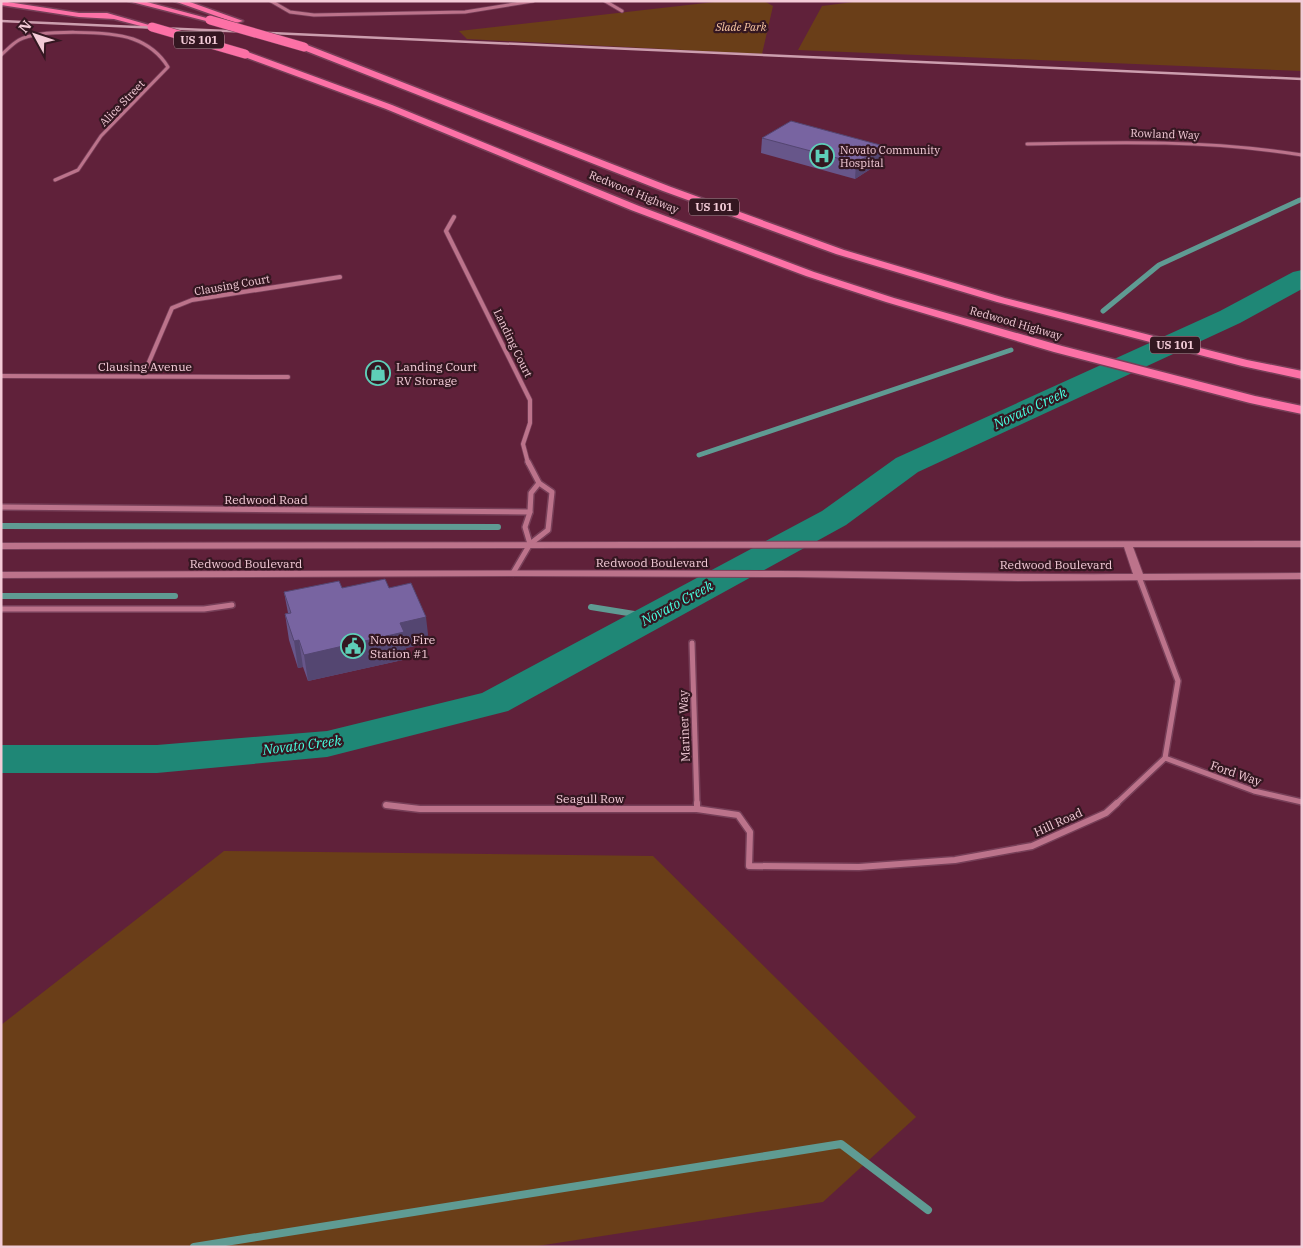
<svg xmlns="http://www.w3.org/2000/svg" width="1303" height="1248" viewBox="0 0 1303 1248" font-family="'IBM Plex Serif',serif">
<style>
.green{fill:#6a3e18}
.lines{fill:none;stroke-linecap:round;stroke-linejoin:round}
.stream-far3{stroke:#5f9b93;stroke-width:4}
.stream-far2{stroke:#5f9b93;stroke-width:5}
.stream-far1{stroke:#5f9b93;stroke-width:6}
.stream{stroke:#5f9b93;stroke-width:8}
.river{fill:#1f8776;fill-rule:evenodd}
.street-far3-casing{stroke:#773f58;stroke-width:4.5}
.street-far2-casing{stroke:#773f58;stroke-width:5.5}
.street-far1-casing{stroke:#773f58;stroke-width:8}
.street-casing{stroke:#773f58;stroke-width:9}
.secondary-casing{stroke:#773f58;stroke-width:2}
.highway-casing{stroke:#773f58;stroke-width:3}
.street-far3{stroke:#bc738b;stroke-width:3}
.street-far2{stroke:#bc738b;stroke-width:4}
.street-far1{stroke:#bc738b;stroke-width:5}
.street{stroke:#bc738b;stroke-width:6}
.secondary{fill:#bc738b;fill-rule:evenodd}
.highway{fill:#fc71a6;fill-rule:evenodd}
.rail{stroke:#cc9eae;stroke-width:2.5}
.highway-bridge-casing{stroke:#773f58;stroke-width:10;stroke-linecap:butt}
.highway-bridge{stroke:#fc71a6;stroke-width:9}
.wall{fill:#67568a}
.shaded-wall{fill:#544671}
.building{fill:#7864a1;stroke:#544671}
.labels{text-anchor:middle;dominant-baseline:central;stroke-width:4.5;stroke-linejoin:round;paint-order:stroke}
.far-park-label{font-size:11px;font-style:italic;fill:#fccaa5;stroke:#341721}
.shield{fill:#341721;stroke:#ba95a0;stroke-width:1}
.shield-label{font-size:11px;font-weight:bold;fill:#f3cbd7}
.far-street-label{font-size:11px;fill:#f3cbd7;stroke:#341721}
.far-poi-label{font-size:11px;fill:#f3cbd7;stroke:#341721;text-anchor:start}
.street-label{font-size:12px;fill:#f3cbd7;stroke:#341721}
.poi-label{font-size:12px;fill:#f3cbd7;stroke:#341721;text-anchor:start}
.water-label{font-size:14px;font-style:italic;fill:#47ffe0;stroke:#341721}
</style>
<rect width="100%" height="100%" fill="#60213a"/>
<g class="green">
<path d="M723 1H764L773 6 762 54 467 39 459 31Z"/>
<path d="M861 1H1302V71L798 50 822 6Z"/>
<path d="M224 851 653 856 916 1117 823 1202 531 1247H1V1025Z"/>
</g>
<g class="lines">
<path class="stream-far3" d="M1297 201 1302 199"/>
<g class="stream-far2">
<path d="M1103 311 1159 265 1300 200"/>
<path d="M699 455 1011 350"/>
</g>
<g class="stream-far1">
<path d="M1 526 498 527"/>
<path d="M1 596H175"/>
<path d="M591 607 653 617"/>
</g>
<path class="stream" d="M194 1247 841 1144 928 1210"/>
<path class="river" d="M1302 270V289L1240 323 918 472 846 525 508 711 327 757 157 773H1V745H157L327 731 482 693 822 511 896 458 1220 311 1293 272Z"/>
<defs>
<g id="street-far3">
<path d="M271 1 290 12 314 15 465 12 533 1"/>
<path d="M605 1 622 11"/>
<path d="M1 55C7 50 12 44 19 40 40 29 110 31 133 39 147 44 160 54 168 67L101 136 78 170 55 180"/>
<path d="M1027 144C1119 142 1211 140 1302 155"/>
</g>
<g id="street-far2">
<path d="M454 217 446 231 530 400V423L523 444 528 463"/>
<path d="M1 376 288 377"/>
<path d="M143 376 172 308 192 300 340 277"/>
</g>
<g id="street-far1">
<path d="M1 507 530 512"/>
<path d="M530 544 525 527 530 512 531 493 539 483"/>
<path d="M513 573 530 544 548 530 552 492 539 483 528 462"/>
<path d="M1 609H204L232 605"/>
<path d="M692 643 697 804"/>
<path d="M1165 758 1254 791 1302 802"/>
<path d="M1116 804 1165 758 1178 681 1139 577"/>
</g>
<g id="street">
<path d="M697 803V809"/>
<path d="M386 805 420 809H697L738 815 750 832 749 866 859 867 955 860 1032 846 1106 813 1117 803"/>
</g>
<path id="secondary" d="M1302 541V547H1133L1143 574 1302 573V579L1018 581 796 577 513 576 1 578V572C259 571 517 570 775 571 894 571 1014 575 1133 574L1124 547 1 549V543Z"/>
<g id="highway">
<path d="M1 1 79 13H107L156 27 152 29 114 19 79 17 1 5Z"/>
<path d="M128 1H143L214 20 210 22Z"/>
<path d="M174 1H187L243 21 236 23Z"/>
<path d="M301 45H307L671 187 844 250 1005 298 1247 360 1302 371V379L1242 366 997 302 836 254 663 191 301 49Z"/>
<path d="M245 51 392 105 639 206 814 272 894 298 1062 346 1255 396 1302 406V414L1250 403 1054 352 886 302 806 276 631 210 386 109 242 56 241 54Z"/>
</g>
</defs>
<use href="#street-far3" class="street-far3-casing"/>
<use href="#street-far2" class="street-far2-casing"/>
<use href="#street-far1" class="street-far1-casing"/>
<use href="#street" class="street-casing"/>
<use href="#secondary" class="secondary-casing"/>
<use href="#highway" class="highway-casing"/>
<use href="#street-far3" class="street-far3"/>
<use href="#street-far2" class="street-far2"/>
<use href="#street-far1" class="street-far1"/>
<use href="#street" class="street"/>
<use href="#secondary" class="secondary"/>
<use href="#highway" class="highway"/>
<path class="rail" d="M1 21 1302 79"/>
<defs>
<g id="highway-bridge">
<path d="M210 20 304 47"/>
<path d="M152 27 245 54"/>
</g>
</defs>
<use href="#highway-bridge" class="highway-bridge-casing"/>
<use href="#highway-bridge" class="highway-bridge"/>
</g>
<g class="wall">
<path d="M762 138 884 146 883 161 855 179 761 153Z"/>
<path d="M342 588H389L429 643 406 648 407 659 308 681 303 667 298 668 289 640 285 614 288 613 284 592Z"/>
</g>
<g class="shaded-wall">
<path d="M884 146 883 161 855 179 856 163Z"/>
<path d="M426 617 429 643 406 648 407 659 308 681 304 655 400 623Z"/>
<path d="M299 640 303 667 298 668 294 641Z"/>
</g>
<g class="building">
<path d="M791 121 884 146 856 163 762 138Z"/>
<path d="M385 579 389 588 411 583 426 617 400 623 404 632 304 655 299 640 294 641 285 614 291 613 284 592 339 581 342 588Z"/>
</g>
<defs>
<symbol id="hospital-ring" viewBox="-11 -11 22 22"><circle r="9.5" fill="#341721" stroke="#5eceb8" stroke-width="1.5"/><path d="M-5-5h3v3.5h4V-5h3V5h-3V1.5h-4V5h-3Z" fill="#5eceb8"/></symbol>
<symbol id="shop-ring" viewBox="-11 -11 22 22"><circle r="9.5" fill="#341721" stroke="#5eceb8" stroke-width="1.5"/><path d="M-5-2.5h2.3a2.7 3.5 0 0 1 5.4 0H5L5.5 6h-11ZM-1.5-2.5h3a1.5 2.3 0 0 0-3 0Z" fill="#5eceb8"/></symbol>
<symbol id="civic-ring" viewBox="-11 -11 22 22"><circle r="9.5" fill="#341721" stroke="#5eceb8" stroke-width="1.5"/><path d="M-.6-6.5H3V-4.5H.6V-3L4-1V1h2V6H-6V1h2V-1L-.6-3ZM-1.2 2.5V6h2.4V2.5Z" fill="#5eceb8"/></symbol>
</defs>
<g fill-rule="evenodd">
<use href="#hospital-ring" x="808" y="142" width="28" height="28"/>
<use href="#shop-ring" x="364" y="359" width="28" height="28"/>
<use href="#civic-ring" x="339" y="632" width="28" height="28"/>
</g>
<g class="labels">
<g class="far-park-label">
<text x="741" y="27">Slade Park</text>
</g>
<g class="shield">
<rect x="174" y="31.5" width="50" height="17" rx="4"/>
<rect x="689" y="198.5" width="50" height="17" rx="4"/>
<rect x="1150" y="336.5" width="50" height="17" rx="4"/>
</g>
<g class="shield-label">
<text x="199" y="40">US 101</text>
<text x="714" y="207">US 101</text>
<text x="1175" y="345">US 101</text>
</g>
<g class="far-street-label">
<text transform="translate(122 103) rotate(-46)">Alice Street</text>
<text transform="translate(1165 134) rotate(2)">Rowland Way</text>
<text transform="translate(634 192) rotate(22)">Redwood Highway</text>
<text transform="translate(232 285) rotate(-10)">Clausing Court</text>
<text transform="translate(1016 323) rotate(16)">Redwood Highway</text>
<text transform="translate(513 343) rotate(64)">Landing Court</text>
</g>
<g class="far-poi-label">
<text x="840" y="150">Novato Community<tspan x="840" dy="13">Hospital</tspan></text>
</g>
<g class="street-label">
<text x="145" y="366">Clausing Avenue</text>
<text x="266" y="499">Redwood Road</text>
<text x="652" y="562">Redwood Boulevard</text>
<text x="246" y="563">Redwood Boulevard</text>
<text x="1056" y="564">Redwood Boulevard</text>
<text transform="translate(684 726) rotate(-92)">Mariner Way</text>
<text transform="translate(1236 773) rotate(19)">Ford Way</text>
<text x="590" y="798">Seagull Row</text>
<text transform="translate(1058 822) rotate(-24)">Hill Road</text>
</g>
<g class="poi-label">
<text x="396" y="366">Landing Court<tspan x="396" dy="14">RV Storage</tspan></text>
<text x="370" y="639">Novato Fire<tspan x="370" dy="14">Station #1</tspan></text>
</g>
<g class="water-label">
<text transform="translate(1030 408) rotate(-25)">Novato Creek</text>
<text transform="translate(677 603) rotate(-28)">Novato Creek</text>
<text transform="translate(302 745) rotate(-7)">Novato Creek</text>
</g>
</g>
<rect width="1303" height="1248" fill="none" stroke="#f3cbd7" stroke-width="5"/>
<g transform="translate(35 35) rotate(310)" stroke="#341721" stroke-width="4" paint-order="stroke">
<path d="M0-4L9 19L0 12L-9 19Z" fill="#f3cbd7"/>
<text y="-8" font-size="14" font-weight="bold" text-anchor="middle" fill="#f3cbd7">N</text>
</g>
</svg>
